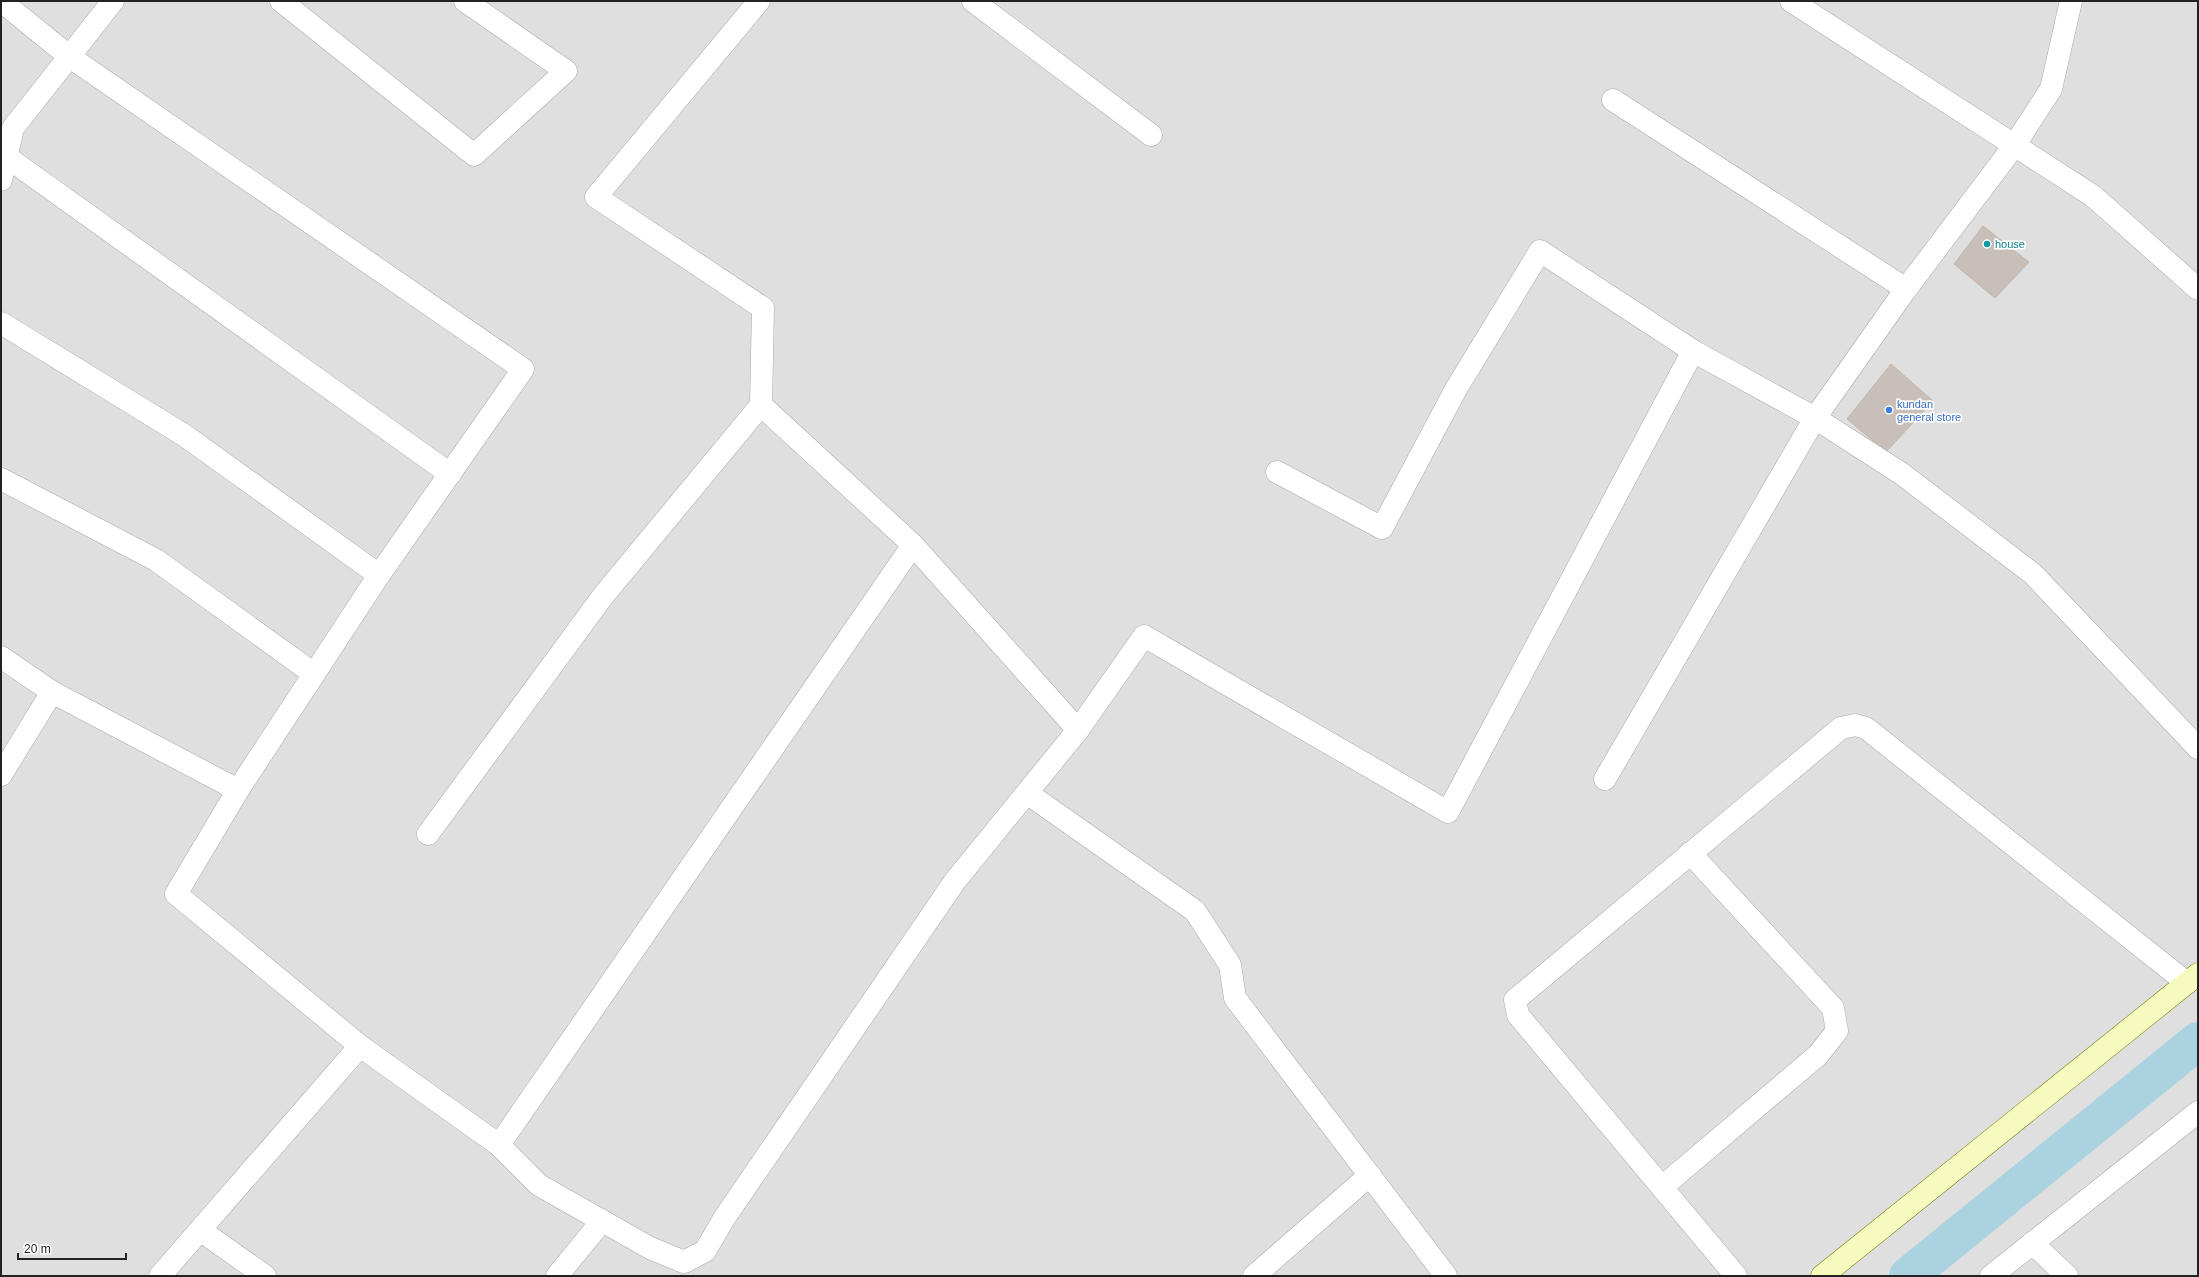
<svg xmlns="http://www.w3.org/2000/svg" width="2199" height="1277" viewBox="0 0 2199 1277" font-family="Arial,sans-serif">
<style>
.residential{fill:#e0dfdf}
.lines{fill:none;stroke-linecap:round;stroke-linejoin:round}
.canal{stroke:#aad3df;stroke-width:38}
.building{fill:#c7bfb8;stroke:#c4b6ab}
.street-casing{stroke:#a9a9a9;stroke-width:23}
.secondary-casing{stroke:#707d05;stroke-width:23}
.street{stroke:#fff;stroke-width:22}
.secondary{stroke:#f7fabf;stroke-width:22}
.culture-dot{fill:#0f9aa8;stroke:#fff;stroke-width:1.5}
.shop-dot{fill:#3f7fe0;stroke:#fff;stroke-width:1.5}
.labels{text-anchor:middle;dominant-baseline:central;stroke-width:3.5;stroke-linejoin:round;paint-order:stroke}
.culture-label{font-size:11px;fill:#0d838f;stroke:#fff;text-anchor:start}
.shop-label{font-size:11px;fill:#366cbe;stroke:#fff;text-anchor:start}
</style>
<rect width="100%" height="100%" fill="#f2efe9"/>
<rect class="residential" x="1" y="1" width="2197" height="1275"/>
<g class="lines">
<path class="canal" d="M1908 1276 2198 1041"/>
</g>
<g class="building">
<path d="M1983 226 2029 262 1995 298 1954 264Z"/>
<path d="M1891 364 1933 401 1886 452 1847 419Z"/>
</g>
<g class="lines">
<defs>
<g id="street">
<path d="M1 1 70 57 523 369 379 575 238 790"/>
<path d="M281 1 474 155 566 71 465 1"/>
<path d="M973 1 1151 135"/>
<path d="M1791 1 2093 196 2198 289"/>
<path d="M1613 100 1906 289"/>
<path d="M1 153 450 474"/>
<path d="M1 180 13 128 113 1"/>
<path d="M1 323 184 435 379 575"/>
<path d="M761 405 913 545 1078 730"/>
<path d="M1277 472 1382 528 1456 389 1540 251 1693 351 1815 418 1902 474 2033 574 2198 748"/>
<path d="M1 479 156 560 314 674"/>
<path d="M1 657 52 692 1 775"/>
<path d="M52 692 238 790 176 894 360 1046 499 1145 913 545"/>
<path d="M1605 779 1815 418 1906 289 2014 146 2051 89 2071 1"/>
<path d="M1027 793 1195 911 1230 965 1235 998 1446 1276"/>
<path d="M428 834 603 596 761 405 763 308 596 197 759 1"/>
<path d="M499 1145 539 1185 650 1248 684 1262 705 1251 725 1217 955 881 1078 730 1144 636 1448 812 1693 351"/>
<path d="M1662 1187 1818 1055 1837 1031 1833 1008 1690 853"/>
<path d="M200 1230 265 1276"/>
<path d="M2032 1243 2067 1276"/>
<path d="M160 1276 360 1046"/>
<path d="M557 1276 602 1221"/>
<path d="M1254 1276 1370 1175"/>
<path d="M1736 1276 1518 1015 1515 1000 1841 728 1855 725 1866 728 2187 983"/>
<path d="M1991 1276 2198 1112"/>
</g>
<path id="secondary" d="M1822 1276 2198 974"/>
</defs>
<use href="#street" class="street-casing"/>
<use href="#secondary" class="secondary-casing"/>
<use href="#street" class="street"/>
<use href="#secondary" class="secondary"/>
</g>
<circle class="culture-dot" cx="1987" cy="244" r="4"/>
<circle class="shop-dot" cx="1889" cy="410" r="4"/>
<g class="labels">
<g class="culture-label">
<text x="1995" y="244">house</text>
</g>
<g class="shop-label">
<text x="1897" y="404">kundan<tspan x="1897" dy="13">general store</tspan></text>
</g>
</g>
<rect width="2199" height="1277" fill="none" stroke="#222222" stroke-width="4"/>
<path d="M18 1253v6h108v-6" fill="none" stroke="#222222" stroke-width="2"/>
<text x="24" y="1253" font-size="12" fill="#222222" stroke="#ffffff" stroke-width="3" paint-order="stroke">20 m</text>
</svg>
